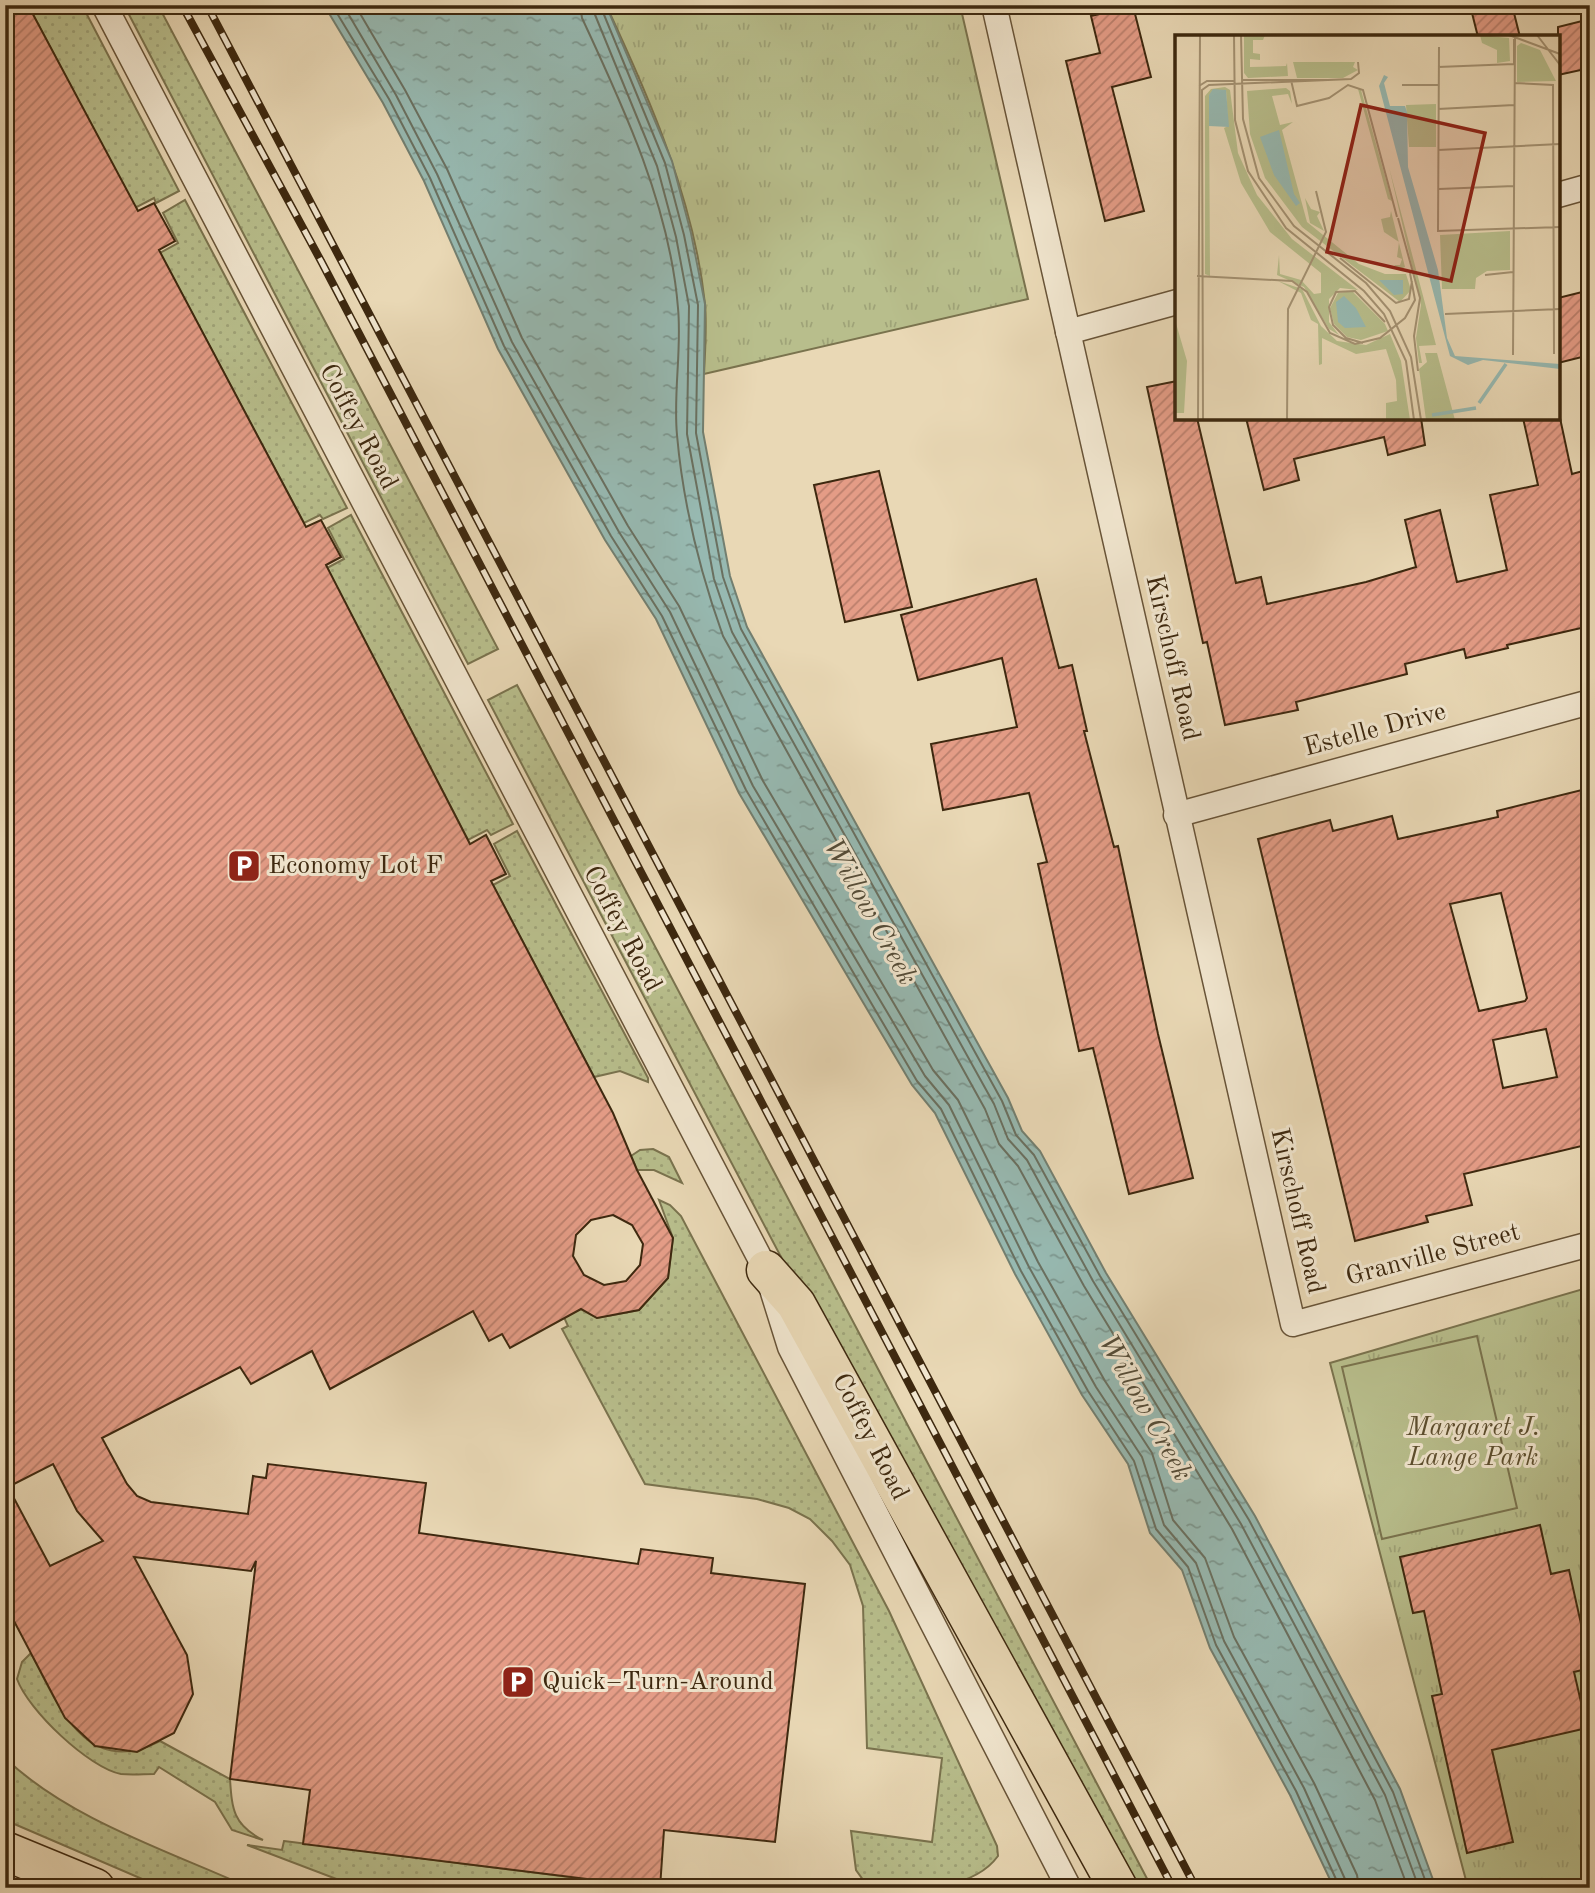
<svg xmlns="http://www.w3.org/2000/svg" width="1595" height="1893" viewBox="0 0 1595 1893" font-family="'Old Standard TT',serif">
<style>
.grass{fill:url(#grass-dots);stroke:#7a734e;stroke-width:2}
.park{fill:url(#park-tufts);stroke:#7a734e;stroke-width:2}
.pitch{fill:#b8be8c;stroke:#7a734e;stroke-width:2}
.water{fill:url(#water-ripples);stroke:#737f70;stroke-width:2}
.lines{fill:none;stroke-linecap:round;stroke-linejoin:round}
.shore{stroke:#6a7060;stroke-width:2}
.building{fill:url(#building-hatch);stroke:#3d280f;stroke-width:2;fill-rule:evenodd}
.street-casing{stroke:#685438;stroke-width:27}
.primary-casing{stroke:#3d280f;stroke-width:41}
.street{stroke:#f1e6cf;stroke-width:24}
.primary{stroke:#e9d8b5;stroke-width:38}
.rail-casing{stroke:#3d280f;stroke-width:8}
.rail{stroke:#f1e6cf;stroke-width:5;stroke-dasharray:16;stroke-linecap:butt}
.labels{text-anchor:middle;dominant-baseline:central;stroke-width:6;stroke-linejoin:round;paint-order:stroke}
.street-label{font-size:26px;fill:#3d280f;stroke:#f1e6cf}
.poi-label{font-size:26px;fill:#3d280f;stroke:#f1e6cf;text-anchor:start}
.park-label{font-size:26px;font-style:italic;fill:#5c4e2e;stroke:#f1e6cf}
.water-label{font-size:28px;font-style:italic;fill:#544c38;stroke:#f1e6cf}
.inset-river{fill:none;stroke:#97b9b1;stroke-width:3.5}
.inset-road{fill:none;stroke:#a49273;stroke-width:2}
.view{fill:#8f2418;fill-opacity:0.15;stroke:#8f2418;stroke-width:3.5}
.inset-edge{fill:none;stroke:#3d280f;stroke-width:3.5}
</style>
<defs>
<pattern id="grass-dots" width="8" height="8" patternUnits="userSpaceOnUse" patternTransform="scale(1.75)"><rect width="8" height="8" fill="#b8be8c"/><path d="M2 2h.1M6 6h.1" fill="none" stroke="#9fa378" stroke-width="1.8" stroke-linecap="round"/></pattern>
<pattern id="park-tufts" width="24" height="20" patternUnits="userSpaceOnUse" patternTransform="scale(1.75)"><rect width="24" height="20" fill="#b8be8c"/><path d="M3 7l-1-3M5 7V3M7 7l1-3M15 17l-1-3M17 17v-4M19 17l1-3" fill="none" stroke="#9fa378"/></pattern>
<pattern id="water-ripples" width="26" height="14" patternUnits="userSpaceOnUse" patternTransform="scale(1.75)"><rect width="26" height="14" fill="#97b9b1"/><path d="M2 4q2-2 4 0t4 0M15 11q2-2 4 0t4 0" fill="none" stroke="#7c968e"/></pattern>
<pattern id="building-hatch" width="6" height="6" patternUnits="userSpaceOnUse" patternTransform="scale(1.75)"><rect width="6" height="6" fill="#e49c86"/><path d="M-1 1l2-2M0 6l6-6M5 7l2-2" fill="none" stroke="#ba7f6c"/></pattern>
</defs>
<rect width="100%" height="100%" fill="#e9d8b5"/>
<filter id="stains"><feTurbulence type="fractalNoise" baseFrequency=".00286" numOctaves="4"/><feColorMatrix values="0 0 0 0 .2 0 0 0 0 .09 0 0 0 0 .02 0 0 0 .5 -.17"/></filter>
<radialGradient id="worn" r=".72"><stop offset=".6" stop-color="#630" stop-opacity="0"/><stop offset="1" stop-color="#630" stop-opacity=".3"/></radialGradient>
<g class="grass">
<path d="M28 5H82L179 191 156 203 154 198 135 208Z"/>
<path d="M124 5H158L498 649 468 664Z"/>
<path d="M185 200 347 508 323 519 320 515 304 523 160 253 178 243 163 213Z"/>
<path d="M351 515 513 824 491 835 487 830 468 840 327 568 344 559 328 528Z"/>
<path d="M517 685 1152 1888H1131L851 1390 488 700Z"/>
<path d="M517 831 648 1078V1082L620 1071 594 1077 493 885 510 876 494 844Z"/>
<path d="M653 1149 669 1157 682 1183 654 1170H637L631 1156 640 1150Z"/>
<path d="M659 1200 670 1205 681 1216 889 1611 997 1846 998 1856C971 1893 911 1888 869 1888L856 1870 851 1831 932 1842 942 1758 867 1748 863 1606 850 1565 832 1541 810 1519 789 1508 757 1499 645 1484 562 1329 568 1326 557 1302 562 1299 597 1318 639 1310 668 1278 673 1238Z"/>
<path d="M31 1653C59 1707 86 1779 160 1741L230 1779C232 1809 233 1825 263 1840L232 1830 215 1802 159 1767 154 1774C144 1774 132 1775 121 1774 89 1768 28 1710 17 1679L22 1662Z"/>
<path d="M5 1758C70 1820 169 1851 250 1888H163L5 1820Z"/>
<path d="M284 1841 656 1888H360L247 1845 282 1850Z"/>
</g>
<g class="park">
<path d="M606 5H960L1028 299 704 374C705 351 707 327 705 304 694 200 650 99 606 5Z"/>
<path d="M1590 1287V1888H1468L1330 1363Z"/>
</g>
<path class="pitch" d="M1477 1336 1517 1508 1382 1539 1342 1367Z"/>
<path class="water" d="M324 5H606L672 161 691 233 705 304 703 432 730 576 747 627 1008 1098 1022 1131 1040 1151 1106 1273 1255 1516 1400 1789 1436 1888H1334L1290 1795 1210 1648 1182 1570 1150 1533 1128 1464 1082 1395 1015 1274 935 1113 912 1085 739 793 656 619 605 540 498 349 424 181 383 103Z"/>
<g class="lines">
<g class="shore">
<path d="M332 5 389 99 430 178 504 346 611 536 662 616 746 790 917 1081 941 1109 1021 1271 1088 1391 1134 1461 1156 1529 1188 1567 1216 1645 1296 1791 1340 1888"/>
<path d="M343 5 396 95 437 174 512 342 619 532 670 612 753 786 925 1076 949 1105 1029 1267 1096 1387 1142 1457 1164 1525 1196 1563 1224 1641 1304 1788 1349 1888"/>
<path d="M355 5 405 90 447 169 522 338 628 526 679 606 763 781 933 1070 958 1100 1038 1262 1105 1381 1152 1453 1173 1520 1205 1558 1234 1637 1314 1783 1357 1875 1359 1888"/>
<path d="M580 5 582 18C624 108 670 207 678 308 682 350 673 393 677 435 683 503 700 572 723 636L985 1109 999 1144 1018 1166 1084 1286 1232 1529 1375 1800 1408 1888"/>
<path d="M591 5 657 166 676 237 689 306 687 434 714 579 732 632 994 1104 1008 1139 1027 1160 1093 1281 1241 1524 1385 1795 1419 1888"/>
<path d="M600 5 665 163 684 235 698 305 696 433 723 577 741 629 1002 1101 1016 1135 1034 1155 1100 1276 1249 1520 1393 1792 1428 1888"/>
</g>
</g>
<g class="building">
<path d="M5 5H28L138 211 154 203 175 241 159 250 306 527 321 520 341 557 326 565 470 844 486 835 506 874 491 881 613 1113 637 1170 673 1238 668 1278 639 1310 597 1318 581 1309 510 1348 502 1334 489 1341 473 1311 330 1389 312 1351 251 1384 240 1367 102 1438 127 1484 137 1496 151 1502 248 1514 253 1476 266 1478 268 1464 426 1483 419 1533 638 1564 641 1549 713 1558 711 1573 805 1584 775 1842 664 1830 660 1888 303 1844 310 1790 230 1779 256 1561 251 1571 134 1557 187 1655 193 1694 174 1733 137 1752 95 1746 65 1718 5 1604ZM613 1215 632 1225 643 1244 640 1265 626 1281 604 1285 584 1275 573 1256 576 1235 591 1220ZM53 1464 77 1511 103 1541 50 1566 8 1487Z"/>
<path d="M1470 5H1512L1520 37H1478Z"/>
<path d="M1133 6 1151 77 1112 87 1144 211 1105 221 1066 61 1100 53 1091 16Z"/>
<path d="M1590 19V68L1558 75V27Z"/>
<path d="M1590 290V355L1558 363V298Z"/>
<path d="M1177 381V418H1197L1236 583 1261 577 1267 604 1366 582 1416 567 1405 520 1440 510 1457 582 1507 570 1490 495 1538 485 1523 418H1560L1572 474 1590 469V626L1507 645 1508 648 1466 658 1464 649 1405 664 1407 674 1296 702 1298 710 1225 725 1207 642 1203 643 1147 387Z"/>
<path d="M1246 418H1421L1425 445 1388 455 1384 437 1294 459 1299 480 1264 490Z"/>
<path d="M879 471 912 607 845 622 814 485Z"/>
<path d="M1036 579 1059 668 1072 665 1087 731H1084L1114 847 1118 846 1158 1034 1193 1178 1129 1194 1093 1048 1079 1051 1038 864 1047 862 1029 793 943 810 931 744 1017 727 1002 658 918 680 901 615Z"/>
<path d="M1590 788V1144L1464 1174 1472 1205 1426 1216 1428 1222 1355 1241 1258 839 1330 820 1333 831 1392 816 1398 839 1498 817 1497 811ZM1501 893 1527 998 1525 1001 1479 1011 1450 904ZM1546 1029 1557 1077 1503 1088 1493 1040Z"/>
<path d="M1540 1525 1551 1574 1569 1570 1590 1664V1668L1574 1672 1587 1728 1492 1750 1513 1842 1467 1853 1432 1696 1442 1694 1424 1611 1413 1613 1400 1557Z"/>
</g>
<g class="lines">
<defs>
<g id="street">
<path d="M104 5 766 1270 790 1347 1069 1888"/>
<path d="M994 5 1293 1324 1590 1244"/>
<path d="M1558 195 1590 186"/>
<path d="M1068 332 1177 302"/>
<path d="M1176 815 1590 702"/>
</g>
<g id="primary">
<path d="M766 1270 796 1304 1118 1888"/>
<path d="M5 1851 95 1888"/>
</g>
</defs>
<use href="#street" class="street-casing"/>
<use href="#primary" class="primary-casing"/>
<use href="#street" class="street"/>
<use href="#primary" class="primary"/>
<defs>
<g id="rail">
<path d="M182 5 321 261 1173 1888"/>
<path d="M207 5 1196 1888"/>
</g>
</defs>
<use href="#rail" class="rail-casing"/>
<use href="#rail" class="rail"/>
</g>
<defs>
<symbol id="parking-square" viewBox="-11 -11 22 22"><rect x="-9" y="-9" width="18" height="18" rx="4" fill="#8f2418" stroke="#f1e6cf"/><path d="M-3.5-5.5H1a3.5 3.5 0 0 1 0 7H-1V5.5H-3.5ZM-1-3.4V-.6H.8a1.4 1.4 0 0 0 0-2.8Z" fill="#fff"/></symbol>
</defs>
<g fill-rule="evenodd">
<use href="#parking-square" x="225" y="847" width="38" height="38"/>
<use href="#parking-square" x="499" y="1663" width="38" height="38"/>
</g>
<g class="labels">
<g class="street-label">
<text transform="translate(358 427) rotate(62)">Coffey Road</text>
<text transform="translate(1172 658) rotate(77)">Kirschoff Road</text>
<text transform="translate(1375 730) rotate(-15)">Estelle Drive</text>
<text transform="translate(622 929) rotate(62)">Coffey Road</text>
<text transform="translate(1297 1211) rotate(77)">Kirschoff Road</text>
<text transform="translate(1433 1255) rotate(-15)">Granville Street</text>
<text transform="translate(870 1437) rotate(63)">Coffey Road</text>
</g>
<g class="poi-label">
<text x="268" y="866">Economy Lot F</text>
<text x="542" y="1682">Quick–Turn-Around</text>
</g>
<g class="park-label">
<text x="1473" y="1428">Margaret J.<tspan x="1473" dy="30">Lange Park</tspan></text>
</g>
<g class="water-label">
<text transform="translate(869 912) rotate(61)">Willow Creek</text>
<text transform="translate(1144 1408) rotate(61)">Willow Creek</text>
</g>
</g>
<g transform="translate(1175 35)">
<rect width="385" height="385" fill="#e9d8b5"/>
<path d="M69 0H90L88 5H78V18L85 19V25L75 24V32L111 31 112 28 113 41 73 43 69 38ZM118 27H180L178 32 183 35 168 43H122ZM50 52 55 55 63 118 82 160 117 204 183 255 165 253 154 264V287L164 300 154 294 129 252 102 240 104 220 105 239 126 245 139 259 146 258V238L95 197 66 148 49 93 53 91 51 55 34 60 35 241 30 239V61L36 54ZM111 53 115 56 117 69 113 59 97 61 105 90 118 87 107 95 132 187 184 229 210 239H231L236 255 225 267 127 192 90 143 75 99 72 56ZM183 54 186 55 217 166 213 164ZM214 132 261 310 244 311 247 328H244L241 303 246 270ZM130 163 136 174 145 177 142 181 149 196 135 188ZM216 176 230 232 224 235 219 230H225L227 224 222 222 224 207 209 197 206 184 215 182ZM103 246 127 254 146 291 162 306 191 310 215 299 226 326 235 385H211V368L222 366 221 345 211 314 181 319 147 303V329L144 330 143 289 136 285 126 258ZM177 256 210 289 213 296 186 305 172 302 159 289 155 273 163 258ZM0 285 12 326 9 378H0ZM250 318H262L280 385H251L244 334 252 327Z" fill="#b8be8c"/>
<path d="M305 0 334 3 335 26 322 28V15L307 8ZM346 8 365 15 381 46 342 47V11ZM261 69V112H234L231 70ZM335 196V235L312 236 301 243 300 254H267L265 200Z" fill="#b8be8c"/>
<path d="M299 206 316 213 322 221 305 237 282 217Z" fill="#b8be8c"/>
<path d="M209 40 213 42 209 48 215 71H230L232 77 233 132 263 235 272 303 280 321 385 329V334L308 325 293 330 275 321 204 51ZM38 54 51 55 54 92 34 91V60ZM104 95 119 159 125 168 121 171 99 140 85 102ZM204 245H228V259L219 260ZM169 261 181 273 191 292 170 293 163 287 161 267Z" fill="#97b9b1"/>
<path class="inset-river" d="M304 368 331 329M257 380 301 373"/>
<path class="inset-road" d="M59 0 60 85 73 136 111 193 189 256 209 279 231 326 239 385M66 0 68 84 84 143 119 191 191 248 215 276 236 322 246 385M334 0 385 19M362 0 385 30M339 4V29M264 12 263 196 385 192M263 32 339 29M67 45H157M116 45 122 71 154 63 173 50 188 55 222 182M339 48 378 50 379 319M227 50H263M24 51 32 46H59M263 74 339 70M263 115 385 109M264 154 339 151M223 183 245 263 239 301 243 336M165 223 221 268 234 264 237 246M310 240 338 237M22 241 117 246 132 257 155 298 180 309 205 303 230 283 240 265 235 238M270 279 385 274M188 308 171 303 158 290 154 272 161 257 180 256 210 287M338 320 340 3M23 385 25 0M28 385 27 55 34 50 176 44 184 38 183 27M112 385 113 274 151 197 141 156"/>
<path class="view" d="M186 70 310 98 276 246 152 217Z"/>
<rect width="385" height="385" class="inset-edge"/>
</g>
<rect width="1595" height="1893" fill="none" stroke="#e9d8b5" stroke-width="28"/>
<rect x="7" y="7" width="1581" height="1879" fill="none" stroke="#3d280f" stroke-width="3.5"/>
<rect x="14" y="14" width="1567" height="1865" fill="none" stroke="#3d280f" stroke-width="2"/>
<rect width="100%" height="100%" filter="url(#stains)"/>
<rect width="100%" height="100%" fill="url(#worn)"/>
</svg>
